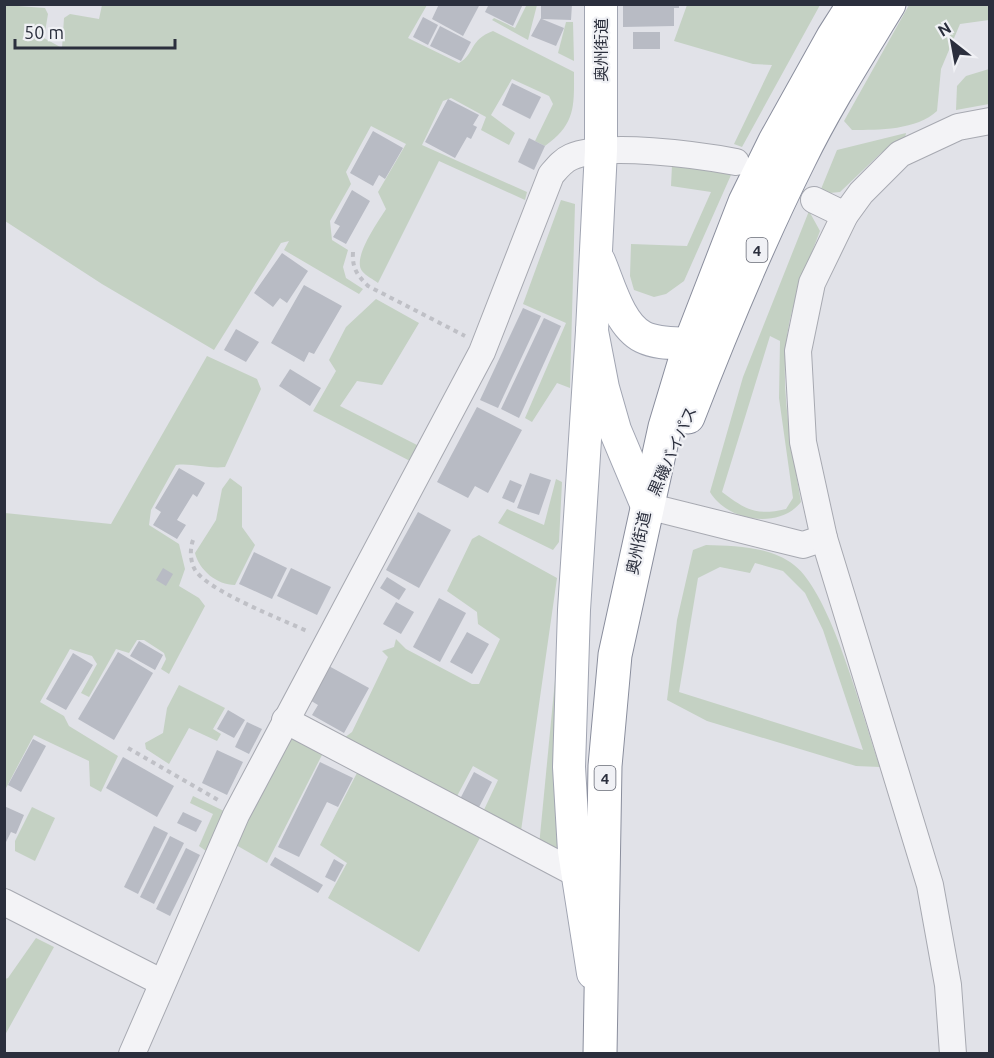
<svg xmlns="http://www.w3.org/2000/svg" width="994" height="1058" viewBox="0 0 994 1058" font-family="Ubuntu,'Noto Sans JP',sans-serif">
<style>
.green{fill:#c4d1c3;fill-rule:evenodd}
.building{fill:#b8bbc4}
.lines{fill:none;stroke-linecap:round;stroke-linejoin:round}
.minor-casing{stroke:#a7a9b1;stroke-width:28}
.major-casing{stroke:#a1a5b2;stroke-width:34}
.highway-casing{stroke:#8a8e9d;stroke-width:35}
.path{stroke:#bfc0c6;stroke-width:4;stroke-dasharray:4.5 4.5;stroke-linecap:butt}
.minor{stroke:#f3f3f6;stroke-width:26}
.major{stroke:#fff;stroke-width:32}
.highway{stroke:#fff;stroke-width:33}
.labels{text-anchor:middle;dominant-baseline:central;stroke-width:4.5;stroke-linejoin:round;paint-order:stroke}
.shield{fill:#f0f1f5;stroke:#666974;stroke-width:1.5}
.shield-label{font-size:15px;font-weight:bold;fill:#2b2f3d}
.street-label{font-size:16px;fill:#2b2f3d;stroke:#f0f1f5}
</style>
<rect width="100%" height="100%" fill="#e1e2e8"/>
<g class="green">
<path d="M527 4 537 5 528 40 492 20 494 18 515 28Z"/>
<path d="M4 5 45 8 48 14 44 38 62 48 64 18 70 14 99 19 102 5H427L408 38 459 63C475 54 469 40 493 31L574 72C574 106 576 124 545 146L535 141 553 104 549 96 512 79 491 115 515 133 509 145 481 130 486 117 451 98 443 101 422 145 527 192 525 200 439 161 378 283C373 279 366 276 362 271 352 258 378 222 386 209L378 192 406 144 371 126 346 172 351 184 330 221 332 240 348 250 343 267 346 278 363 289 359 294 284 250 289 241 281 243 214 350 102 284 5 221Z"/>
<path d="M687 5H820L742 147 734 144 772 65 753 64 674 41Z"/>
<path d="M909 5H989V20L960 24 941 69 937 111C917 130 879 130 852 130L844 121Z"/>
<path d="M566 22H573L574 61 558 53Z"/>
<path d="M989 69V104L956 110 957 86 966 76Z"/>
<path d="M906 133 905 138 881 153 840 192 819 194 837 150Z"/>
<path d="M672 165 699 167 731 175 684 281 666 294 654 297 634 290 630 276 631 244 687 246 711 192 671 186Z"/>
<path d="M561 200 575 204 570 388 557 383 532 422 525 418 566 323 523 304Z"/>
<path d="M809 211 820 231C806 268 789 307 786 346 781 398 793 452 801 502 779 530 727 521 710 492L743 377ZM770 336 780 341 779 398 793 498 786 509C756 516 746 510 722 492Z"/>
<path d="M376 299 419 323 382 385 357 381 340 406 421 447 412 462 313 411 336 371 329 360 346 327Z"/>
<path d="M207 356 257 379 261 389 225 467C208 469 193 463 176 465L151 510 149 525 179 544 185 569 179 586 199 598 205 606 169 674 161 669 166 659 164 653 144 640H137L129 653 116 649 89 697 81 693 97 664 92 656 70 649 40 702 64 716 69 726 118 756 101 792 90 786 89 761 34 735 5 790V513L111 524Z"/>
<path d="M230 478 242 487V527L255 545 235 585C217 585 199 570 195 553L216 520 222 489Z"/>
<path d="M556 479 562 482 559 542 553 550 498 523 507 509 544 525Z"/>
<path d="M479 535 557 578 520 838 482 814 498 780 473 766 455 800 303 721 305 716 344 738 352 732 388 657 382 651 394 647 396 639 406 649 472 684H479L500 639 478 624 477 612 447 591 472 539Z"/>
<path d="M706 545C735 546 770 546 794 565 832 594 863 719 880 767L856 766 707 721 667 700 677 620 693 550ZM755 563 783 571 805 593 823 630 863 750 679 692 698 578 720 567 750 573Z"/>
<path d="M564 587 563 854 539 846Z"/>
<path d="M179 685 225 708 213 729 221 734 217 741 189 728 169 764 146 749 145 743 163 733 167 708Z"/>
<path d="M294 736 323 753 267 863 236 845 286 739Z"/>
<path d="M359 769 482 834 419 952 328 898 347 863 320 845Z"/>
<path d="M193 796 224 811 206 851 199 846 213 814 190 803Z"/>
<path d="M32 807 55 818 35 861 15 851V841Z"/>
<path d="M36 938 54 947 5 1035V979L8 978Z"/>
</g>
<g class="building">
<path d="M439 4H480L463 36 432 19Z"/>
<path d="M489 4H523L513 26 485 12Z"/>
<path d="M541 4H572L571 20 542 19 564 28 556 46 531 36 541 18Z"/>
<path d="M623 4H679V8H674V26L623 27Z"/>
<path d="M423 17 438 25 428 45 413 37Z"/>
<path d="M440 26 471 42 461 61 430 46Z"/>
<rect x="633" y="32" width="27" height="17"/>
<path d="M512 83 541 97 530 119 502 105Z"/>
<path d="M448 99 479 115 473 125 477 127 471 139 467 137 455 158 425 142Z"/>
<path d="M373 131 403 148 385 179 379 175 373 186 350 173Z"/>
<path d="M529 138 545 146 534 170 518 162Z"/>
<path d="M352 190 370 201 346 244 333 237 340 226 334 223Z"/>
<path d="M282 253 308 271 287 303 280 298 273 307 254 293Z"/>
<path d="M304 285 342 306 314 354 309 352 304 362 271 343Z"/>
<path d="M523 308 541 316 498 408 480 400Z"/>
<path d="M544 318 561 326 519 418 501 409Z"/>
<path d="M236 329 259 342 246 362 224 350Z"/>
<path d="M290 369 321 388 310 406 279 386Z"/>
<path d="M477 407 522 430 488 493 475 486 468 498 437 482Z"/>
<path d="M179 468 205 483 197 497 193 494 177 520 186 525 177 539 153 525 161 512 155 508Z"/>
<path d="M530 473 551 480 539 515 517 508Z"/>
<path d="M510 480 522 485 514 503 502 498Z"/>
<path d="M418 512 451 530 419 588 386 570Z"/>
<path d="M254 552 287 568 272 599 239 584Z"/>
<path d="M163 568 173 574 166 586 156 580Z"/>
<path d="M291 568 331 587 317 615 277 596Z"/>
<path d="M387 577 406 589 399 600 380 588Z"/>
<path d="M439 598 466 613 440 662 413 647Z"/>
<path d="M396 602 414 612 401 634 383 624Z"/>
<path d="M467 632 489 644 472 674 450 662Z"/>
<path d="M139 641 163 655 155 670 130 656Z"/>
<path d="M118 652 153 673 114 740 78 719Z"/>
<path d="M73 653 93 665 66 710 46 699Z"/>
<path d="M327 665 369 688 344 733 312 715 318 705 308 699Z"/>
<path d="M228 710 245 720 234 738 217 729Z"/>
<path d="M247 722 262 729 249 754 235 747Z"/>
<path d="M33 739 46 746 21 792 8 785Z"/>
<path d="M217 750 243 762 227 795 202 783Z"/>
<path d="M123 757 174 786 157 817 106 788Z"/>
<path d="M320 762 353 778 338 807 327 802 299 857 278 847Z"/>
<path d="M474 772 492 782 477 811 459 801Z"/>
<path d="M4 806 24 815 16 834 11 832 4 846Z"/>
<path d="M183 812 202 821 196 832 177 823Z"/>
<path d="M154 826 168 833 138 894 124 887Z"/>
<path d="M170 836 184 843 154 904 140 897Z"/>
<path d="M186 848 200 855 170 916 156 909Z"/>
<path d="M275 857 323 885 318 893 270 865Z"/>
<path d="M334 859 344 865 335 882 325 877Z"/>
</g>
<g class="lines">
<defs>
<g id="minor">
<path d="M814 200 845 215"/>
<path d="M647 506 803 545 824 538"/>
<path d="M285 720 577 874"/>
<path d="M4 902 161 982"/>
<path d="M132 1054 236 815 482 352 551 175C557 168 562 161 571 157 605 142 699 155 736 162"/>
<path d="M953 1054 948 985 930 885 824 538 803 442 798 351 812 283 845 215 861 193 900 154 958 127 990 121"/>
</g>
<g id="major">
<path d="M601 4V150L592 331 603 388 615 430 647 506"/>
<path d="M599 261C609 284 619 325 643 337 657 344 675 343 690 344"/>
<path d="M592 331 574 610 569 767 574 851 593 973"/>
</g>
<g id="highway">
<path d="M688 417C722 329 758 242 800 158 826 105 858 55 889 4"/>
<path d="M600 1054 605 766 615 655 665 427 690 344 745 202 775 141 833 37 854 4"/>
</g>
</defs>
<use href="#minor" class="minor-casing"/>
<use href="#major" class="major-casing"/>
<use href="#highway" class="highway-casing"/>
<g class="path">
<path d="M353 252C352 268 357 275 368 286L465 336"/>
<path d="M193 540C190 549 190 559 194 568 204 590 284 620 309 632"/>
<path d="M128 748 218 800"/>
</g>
<use href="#minor" class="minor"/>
<use href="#major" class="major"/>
<use href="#highway" class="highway"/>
</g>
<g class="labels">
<g class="shield">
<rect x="746.5" y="238" width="21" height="24" rx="4.5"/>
<rect x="594.5" y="766" width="21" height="24" rx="4.5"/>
</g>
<g class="shield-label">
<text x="757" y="250">4</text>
<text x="605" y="778">4</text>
</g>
<g class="street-label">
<text transform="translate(601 50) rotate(-90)">奥州街道</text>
<text transform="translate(672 451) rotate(-66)">黒磯バイパス</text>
<text transform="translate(638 543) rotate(-78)">奥州街道</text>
</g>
</g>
<rect width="994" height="1058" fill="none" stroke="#2b2f3d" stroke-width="12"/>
<g transform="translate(952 42) rotate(329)" stroke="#f0f1f5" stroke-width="4.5" paint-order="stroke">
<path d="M0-4.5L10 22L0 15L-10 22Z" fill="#2b2f3d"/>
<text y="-9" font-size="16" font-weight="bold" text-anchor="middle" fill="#2b2f3d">N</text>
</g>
<path d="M15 39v9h160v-9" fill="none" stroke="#2b2f3d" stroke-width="3"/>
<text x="24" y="39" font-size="18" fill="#2b2f3d" stroke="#f0f1f5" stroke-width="4.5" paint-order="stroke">50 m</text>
</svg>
